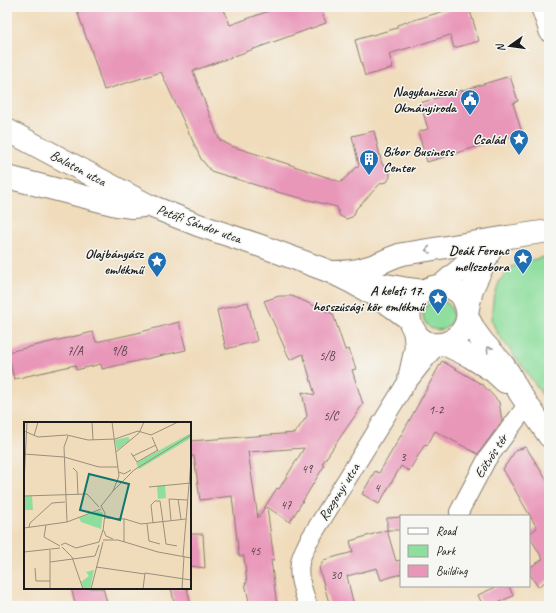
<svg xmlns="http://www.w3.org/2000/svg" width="556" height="613" viewBox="0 0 556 613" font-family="Caveat,sans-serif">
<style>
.green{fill:#8ede9e;stroke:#557d5d}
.building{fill:#e997b9;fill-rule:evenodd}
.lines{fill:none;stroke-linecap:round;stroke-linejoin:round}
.street-casing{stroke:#867c6c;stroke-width:20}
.secondary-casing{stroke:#867c6c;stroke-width:24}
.street{stroke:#fff;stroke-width:18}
.secondary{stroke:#fff;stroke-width:22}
.oneway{stroke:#999}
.labels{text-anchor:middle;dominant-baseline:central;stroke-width:3;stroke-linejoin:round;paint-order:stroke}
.number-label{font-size:12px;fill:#4f3b43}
.poi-label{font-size:14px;font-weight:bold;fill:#1c1c1c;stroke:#f6f6f2;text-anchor:end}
.street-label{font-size:14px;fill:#1c1c1c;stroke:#f6f6f2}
.inset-road{fill:none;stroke:#9b8f7b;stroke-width:1}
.view{fill:#0f766e;fill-opacity:0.15;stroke:#0f766e;stroke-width:2}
.inset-edge{fill:none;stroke:#1c1c1c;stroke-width:2}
</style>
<rect width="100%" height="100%" fill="#f6f6f2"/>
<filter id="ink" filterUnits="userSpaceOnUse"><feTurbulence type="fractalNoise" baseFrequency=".025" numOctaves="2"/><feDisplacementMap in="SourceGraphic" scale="8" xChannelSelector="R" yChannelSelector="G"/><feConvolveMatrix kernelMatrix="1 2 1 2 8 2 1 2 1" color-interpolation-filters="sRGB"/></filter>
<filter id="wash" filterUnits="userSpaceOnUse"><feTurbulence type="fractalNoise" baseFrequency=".012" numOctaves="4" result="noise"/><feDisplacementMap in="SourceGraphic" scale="16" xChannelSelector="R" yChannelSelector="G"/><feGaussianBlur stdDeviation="0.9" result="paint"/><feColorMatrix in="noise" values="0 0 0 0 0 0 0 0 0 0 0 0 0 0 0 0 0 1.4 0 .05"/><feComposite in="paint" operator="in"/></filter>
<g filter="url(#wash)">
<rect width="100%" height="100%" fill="#f0dcbb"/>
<g class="green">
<path d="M549 256V405L524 368 498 334 491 320 493 301 499 282 509 268 523 262Z"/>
<circle cx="438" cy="315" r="15"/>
</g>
<g id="blocks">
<g class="building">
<path d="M76 7H223L230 25 280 7H320L326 23 193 71 217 134 220 140 231 146 288 164 341 182 359 165 352 136 374 131 382 164 390 171V177L387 182 381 183 356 209 354 215 352 217 346 219 340 216 339 214 337 207 281 193 211 171 201 159 161 72 104 90 88 40H87Z"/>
<path d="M458 7H469L479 41 454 48 450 35 389 54 393 68 365 76 355 40 397 28V25Z"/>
<path d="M510 76 518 101 513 103 522 133 427 162 418 132 428 129 420 103Z"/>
<path d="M279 296H292L333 314 345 350 349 349 356 369 352 370 363 404 322 464 324 466 290 522 267 507 274 560H271L277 606H250L245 583H247L244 556H239L232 496 200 500 194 456H190V441L295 433 307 416 302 392 315 395 303 354 290 360 264 301ZM304 448 279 489 277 488 258 518 248 452Z"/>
<path d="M248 302 257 341 226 349 217 310Z"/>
<path d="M179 322 186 350 168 354 102 369 101 364 76 370 75 365 14 379 8 352 93 332 96 342 137 333Z"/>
<path d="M442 361 483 385 499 402 502 421 478 454 435 431 427 446 425 444 409 471 401 466 379 504 362 494 375 471 379 473 403 432Z"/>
<path d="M526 447 549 484V579L538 587 529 573V568L543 559 529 536V534L537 528 503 469 516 450Z"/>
<path d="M401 517V530H387V518Z"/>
<path d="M387 530 396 561 401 560V574L381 580 377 568 347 576 354 606H330L319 568 324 560 353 552 350 541Z"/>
<path d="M190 534H203L205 568 190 566Z"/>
<path d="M498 586H509L513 596 490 606H483L478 595Z"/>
<path d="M71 588H103L108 606H76Z"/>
<path d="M171 588H187L191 606H175Z"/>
</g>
</g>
</g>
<g filter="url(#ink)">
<use href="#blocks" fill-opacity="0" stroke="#867c6c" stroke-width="1"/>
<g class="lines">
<defs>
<g id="street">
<path d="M540 7 549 33"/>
<path d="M407 379 414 347 412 328"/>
<path d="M459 512 487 459 528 404"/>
<path d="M308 606C304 592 297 577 300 563 301 555 305 549 308 542L405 385 431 352 440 344"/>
</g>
<g id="secondary">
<path d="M7 130 148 205 198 225 264 247 331 272C359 285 385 300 409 319"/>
<path d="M7 177 117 205 132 207 143 206"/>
<path d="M331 272C343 272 354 272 365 268 379 265 390 257 403 254L508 237"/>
<path d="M358 280 408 289 424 291"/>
<path d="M442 285C447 286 452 288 456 291 460 293 463 298 465 303 477 330 442 358 419 337 417 335 415 332 414 330 404 316 412 299 425 290 430 287 436 286 442 285Z"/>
<path d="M442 285 462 268 478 252 493 245 497 242 508 237 549 231"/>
<path d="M468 308 472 289 492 246"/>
<path d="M468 318 475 331 483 342 502 363 509 373 519 392 549 436"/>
<path d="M444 344 469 356 493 371 505 382"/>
</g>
</defs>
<use href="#street" class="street-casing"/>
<use href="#secondary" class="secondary-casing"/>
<use href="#street" class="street"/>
<use href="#secondary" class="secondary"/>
</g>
<defs><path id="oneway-chevron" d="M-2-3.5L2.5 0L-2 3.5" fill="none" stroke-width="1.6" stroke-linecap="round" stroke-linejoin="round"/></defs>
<g class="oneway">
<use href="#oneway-chevron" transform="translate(428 250) rotate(171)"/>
<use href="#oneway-chevron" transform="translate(489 349) rotate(-132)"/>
</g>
</g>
<defs>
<symbol id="civic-pin" viewBox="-11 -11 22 30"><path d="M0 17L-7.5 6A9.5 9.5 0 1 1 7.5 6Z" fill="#1f6fb2" stroke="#f6f6f2"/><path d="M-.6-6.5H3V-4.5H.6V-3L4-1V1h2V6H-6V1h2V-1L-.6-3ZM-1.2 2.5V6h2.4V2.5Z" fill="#fff"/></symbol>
<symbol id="sight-pin" viewBox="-11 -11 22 30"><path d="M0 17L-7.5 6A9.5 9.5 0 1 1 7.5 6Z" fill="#1f6fb2" stroke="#f6f6f2"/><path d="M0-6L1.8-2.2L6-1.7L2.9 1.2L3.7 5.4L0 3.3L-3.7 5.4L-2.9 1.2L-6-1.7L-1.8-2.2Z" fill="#fff"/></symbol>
<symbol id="building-pin" viewBox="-11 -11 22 30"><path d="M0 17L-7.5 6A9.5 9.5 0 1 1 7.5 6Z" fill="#1f6fb2" stroke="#f6f6f2"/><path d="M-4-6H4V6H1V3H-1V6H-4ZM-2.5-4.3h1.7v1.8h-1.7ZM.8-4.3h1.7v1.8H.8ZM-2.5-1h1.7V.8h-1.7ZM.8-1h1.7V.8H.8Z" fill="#fff"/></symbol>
</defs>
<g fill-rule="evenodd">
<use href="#civic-pin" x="459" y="88" width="22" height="30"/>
<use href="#sight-pin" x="508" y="128" width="22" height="30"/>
<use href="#building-pin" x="358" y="148" width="22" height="30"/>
<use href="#sight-pin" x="512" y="247" width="22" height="30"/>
<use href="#sight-pin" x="146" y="250" width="22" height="30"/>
<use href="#sight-pin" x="427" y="287" width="22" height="30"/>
</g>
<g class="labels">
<g class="number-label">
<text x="75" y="351">7/A</text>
<text x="119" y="351">9/B</text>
<text x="327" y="356">5/B</text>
<text x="436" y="410">1-2</text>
<text x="331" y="416">5/C</text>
<text x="403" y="457">3</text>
<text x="307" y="469">49</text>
<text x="377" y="488">4</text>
<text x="286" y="505">47</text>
<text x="255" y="551">45</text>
<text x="336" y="575">30</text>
</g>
<g class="poi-label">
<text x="456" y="91">Nagykanizsai<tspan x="456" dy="16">Okmányiroda</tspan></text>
<text x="505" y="139">Család</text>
<text x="383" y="151" text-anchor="start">Bíbor Business<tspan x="383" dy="16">Center</tspan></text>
<text x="509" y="250">Deák Ferenc<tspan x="509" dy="16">mellszobora</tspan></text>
<text x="143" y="253">Olajbányász<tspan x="143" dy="16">emlékmű</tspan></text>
<text x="424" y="290">A keleti 17.<tspan x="424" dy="16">hosszúsági kör emlékmű</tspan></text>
</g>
<g class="street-label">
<text transform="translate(78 168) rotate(28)">Balaton utca</text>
<text transform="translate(199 224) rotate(20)">Petőfi Sándor utca</text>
<text transform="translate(491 456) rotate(-57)">Eötvös tér</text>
<text transform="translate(339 492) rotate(-58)">Rozgonyi utca</text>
</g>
</g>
<g transform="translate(24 422)">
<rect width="167" height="167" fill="#f0dcbb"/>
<path d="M167 11V16L115 47 112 41ZM104 15 106 18 93 28 91 18ZM141 63 142 76 134 77 133 64ZM0 74H8L9 88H0ZM75 89 79 91 77 107 57 100 55 96ZM70 148 66 167H60L57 160 65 154 62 150Z" fill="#8ede9e"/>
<path class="inset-road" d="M68 0 69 18M0 9 14 15 43 13 64 18 91 17 114 9 127 13 154 0M10 14 14 0M128 15 134 29M92 30 115 11 120 0M107 31 113 40 134 28M0 32 40 35 75 45H94M109 34 132 23M49 46 53 50 54 73M95 50 100 52 107 48M0 61 3 0M125 65 167 61M89 69 110 48 167 13M0 74 63 72 75 85M154 77 157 97M77 84 89 69 95 54 88 0M77 84 81 91 79 109M81 96 101 97 117 102 162 97M100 97V120M147 98 145 77 163 78M43 100 40 25 44 14M139 100 142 122 153 124M129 101 127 83 131 79H136L139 100M123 102 125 119 136 122M22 103 20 115 36 124M5 105 6 101 28 81 41 80M0 106 43 100 77 87M80 109 82 114 89 117M79 118H94L134 130 167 136M37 123 41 121 52 126 75 120 79 108M38 125 48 135 59 167M26 128V167M0 130 36 126M159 134 167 39M26 140 71 134 75 123M72 145 121 152M11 146 12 159H26M67 167 79 120M119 167 121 151 167 158M158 167 160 134"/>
<path class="view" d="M65 52 105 62 96 98 56 88Z"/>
<rect width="167" height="167" class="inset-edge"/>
</g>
<rect width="556" height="613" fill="none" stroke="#f6f6f2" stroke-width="24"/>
<rect x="400" y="515" width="130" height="72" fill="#f6f6f2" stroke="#9f9f9c"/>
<rect x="408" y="528" width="20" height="6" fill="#ffffff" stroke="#9f9f9c"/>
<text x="436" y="535" font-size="12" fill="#1c1c1c">Road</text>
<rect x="408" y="545" width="20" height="12" fill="#8ede9e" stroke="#9f9f9c"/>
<text x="436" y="555" font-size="12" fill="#1c1c1c">Park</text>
<rect x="408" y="565" width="20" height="12" fill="#e997b9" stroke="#9f9f9c"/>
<text x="436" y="575" font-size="12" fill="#1c1c1c">Building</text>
<g transform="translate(510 46) rotate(256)" stroke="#f6f6f2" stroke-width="3" paint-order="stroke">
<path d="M0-3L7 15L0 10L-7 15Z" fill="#1c1c1c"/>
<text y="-6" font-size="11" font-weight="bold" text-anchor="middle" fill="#1c1c1c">N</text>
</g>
</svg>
